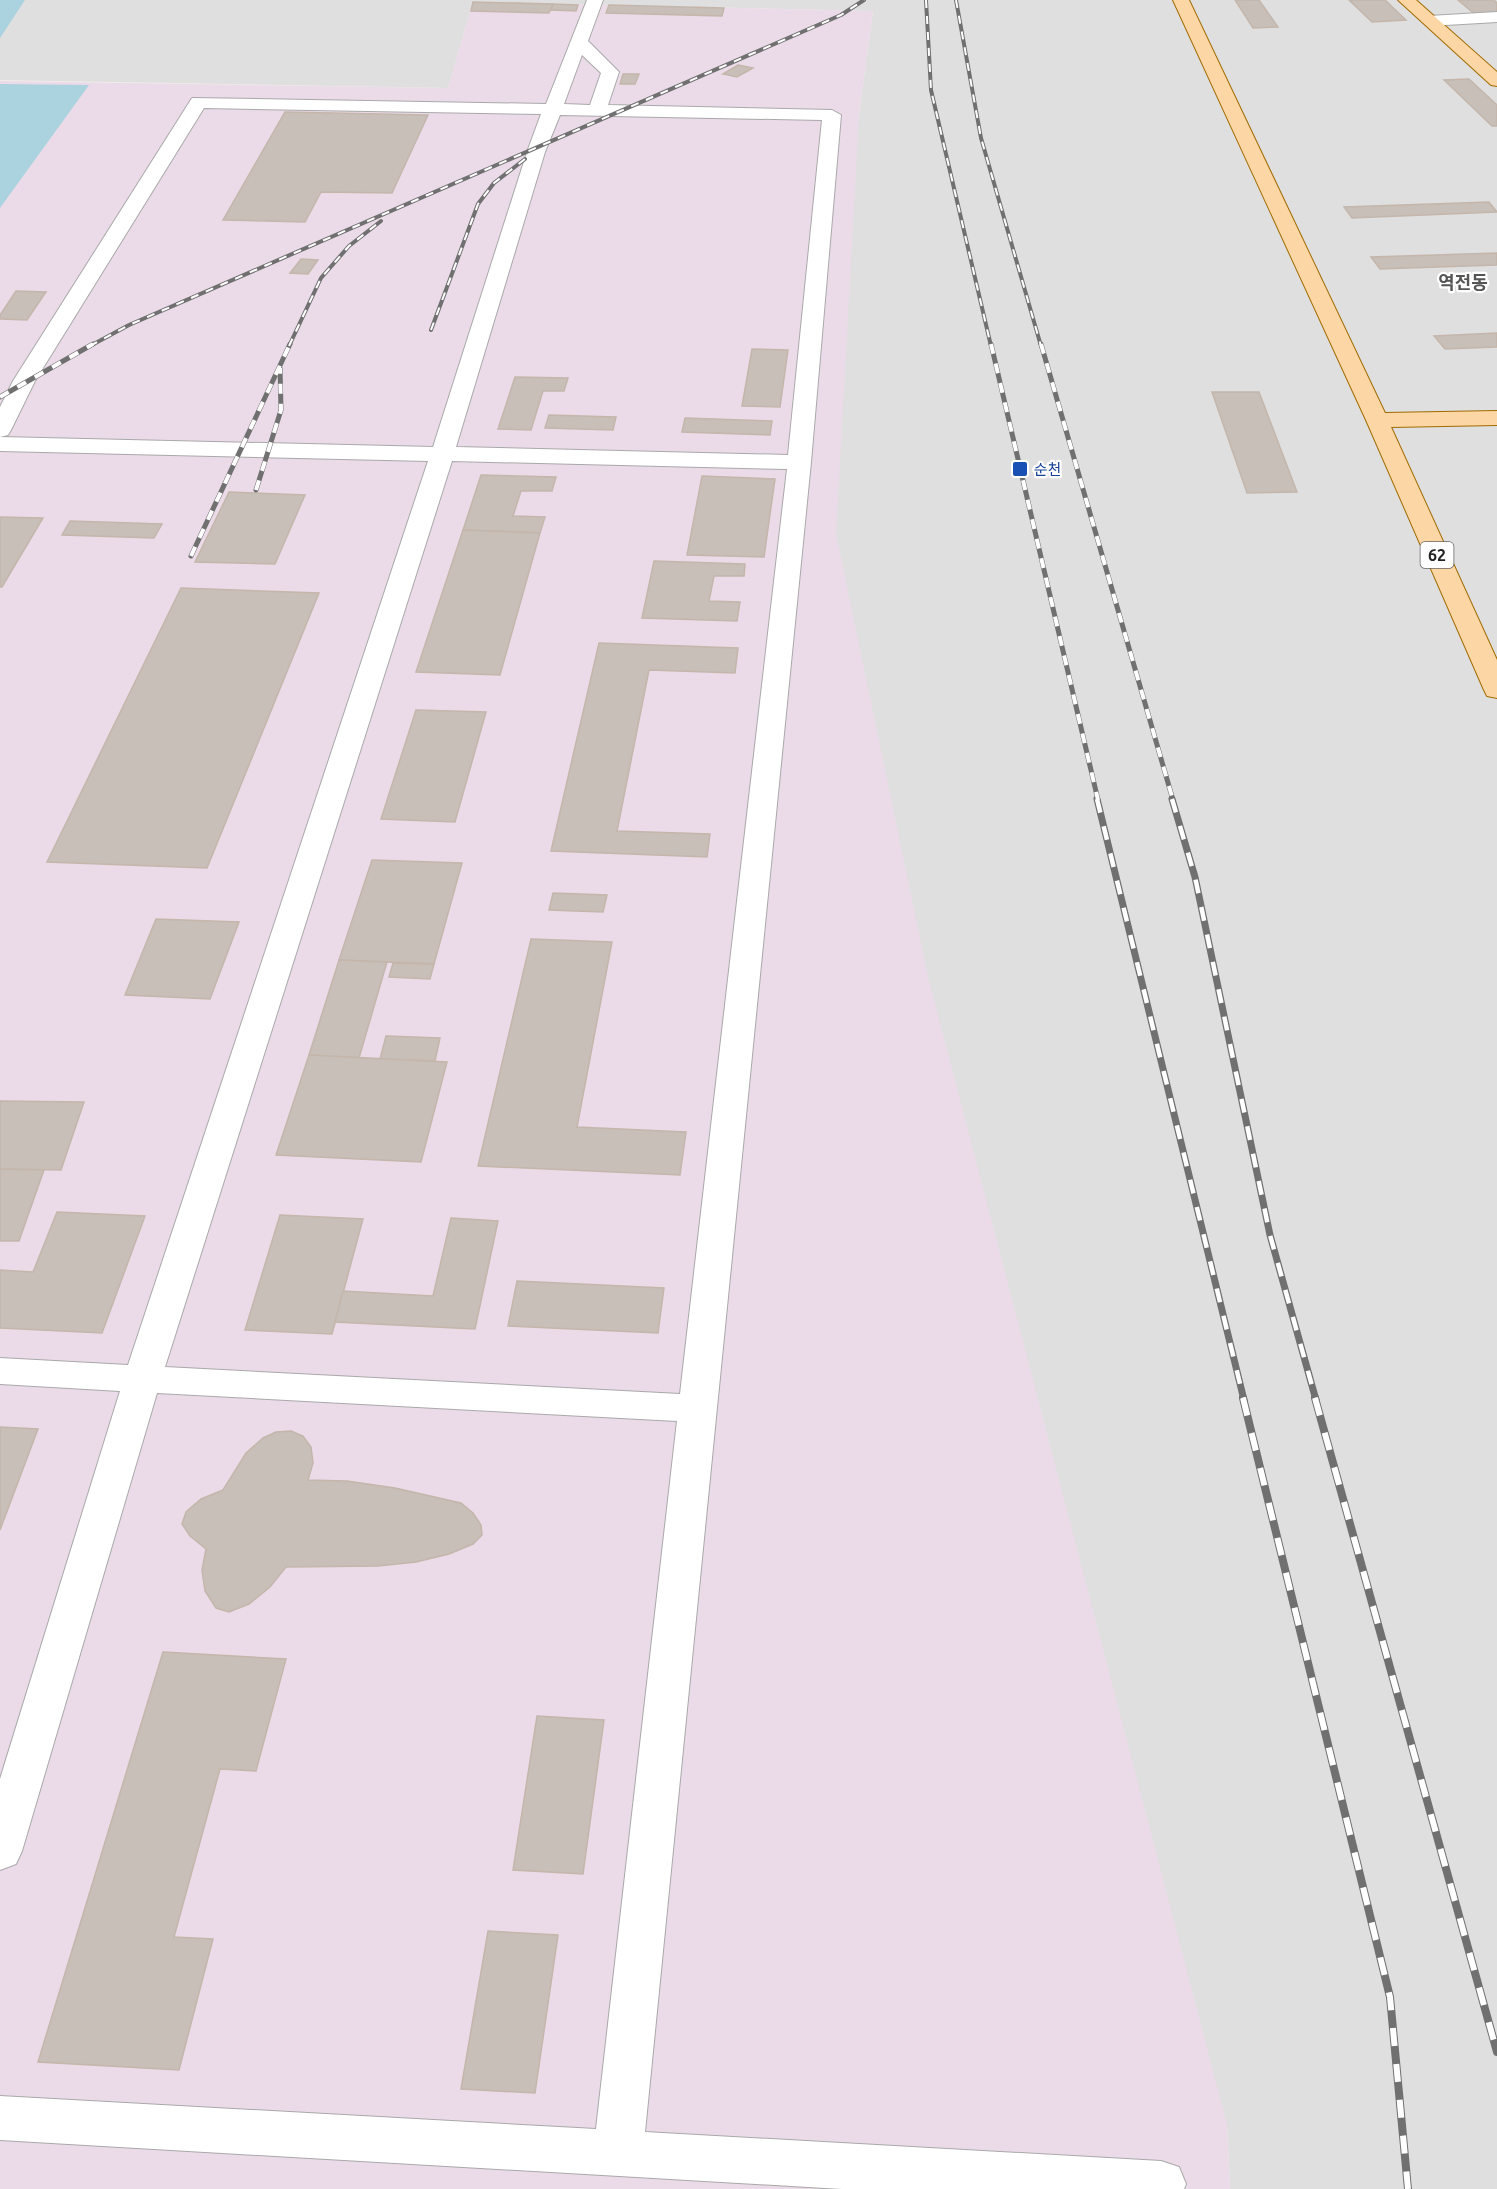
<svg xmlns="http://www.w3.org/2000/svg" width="1497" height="2189" viewBox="0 0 1497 2189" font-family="Ubuntu,'Noto Sans KR',sans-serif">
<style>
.residential{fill:#e0dfdf}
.industrial{fill:#ebdbe8}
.water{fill:#aad3df}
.building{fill:#c7bfb8;stroke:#c4b6ab;stroke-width:1.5}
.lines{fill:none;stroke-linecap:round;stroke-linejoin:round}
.minor-casing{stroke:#a9a9a9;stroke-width:2}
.major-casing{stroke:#a06b00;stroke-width:2}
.minor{fill:#fff;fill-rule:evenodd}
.major{fill:#fcd6a4;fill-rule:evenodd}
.rail-far3-casing{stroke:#707070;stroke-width:4}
.rail-far2-casing{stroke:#707070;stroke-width:5}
.rail-far1-casing{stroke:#707070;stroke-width:7}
.rail-casing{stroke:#707070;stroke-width:8}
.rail-far3{stroke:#fff;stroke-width:2;stroke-dasharray:8;stroke-linecap:butt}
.rail-far2{stroke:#fff;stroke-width:4;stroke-dasharray:10;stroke-linecap:butt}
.rail-far1{stroke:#fff;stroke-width:4.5;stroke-dasharray:14;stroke-linecap:butt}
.rail{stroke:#fff;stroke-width:6;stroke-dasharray:18;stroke-linecap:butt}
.transit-dot{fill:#1a4fb4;stroke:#fff;stroke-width:2}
.labels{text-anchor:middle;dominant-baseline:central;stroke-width:4.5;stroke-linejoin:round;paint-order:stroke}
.far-transit-label{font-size:15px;fill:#164399;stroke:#fff;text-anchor:start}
.shield{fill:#fff;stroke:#646464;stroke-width:1.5}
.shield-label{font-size:16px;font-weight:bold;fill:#222}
.far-quarter-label{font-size:18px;font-weight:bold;fill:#555;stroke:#fff}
</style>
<rect width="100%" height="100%" fill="#f2efe9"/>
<path class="residential" d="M0 0H1497V2189H1230L1227 2125 702 2083 859 114 873 11 473 2 448 88 0 80Z"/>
<path class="industrial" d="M473 2 873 11 859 114 836 534 928 977 1227 2125 1230 2189H0V81L448 88Z"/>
<g class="water">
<path d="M0 0H25L0 38Z"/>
<path d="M0 84 89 85 0 208Z"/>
</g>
<g class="building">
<path d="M1235 0H1259L1278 27 1253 28Z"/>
<path d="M1349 0H1385L1406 20 1372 22Z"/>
<path d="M1458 0H1494L1497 3V15L1477 16Z"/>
<path d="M473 2 553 4 549 13 471 11Z"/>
<path d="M553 4 578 5 576 11 551 10Z"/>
<path d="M609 5 724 8 722 16 606 13Z"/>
<path d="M738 65 753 68 737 77 723 74Z"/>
<path d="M623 74H639L635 84H620Z"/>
<path d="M1469 79 1497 105V126H1492L1444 80Z"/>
<path d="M285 112 428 115 392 193 321 192 305 222 223 220Z"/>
<path d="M1489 202 1497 212 1352 218 1344 207Z"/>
<path d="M1497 253V265L1380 269 1371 257Z"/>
<path d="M301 259 318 260 308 274 290 273Z"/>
<path d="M16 291 46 292 27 320 0 319V315Z"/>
<path d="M1497 333V347L1445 349 1434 336Z"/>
<path d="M752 349 788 350 780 407 742 406Z"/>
<path d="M515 377 568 378 564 391H543L531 430 498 429Z"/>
<path d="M1212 392H1259L1297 492 1247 493Z"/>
<path d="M549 415 616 417 613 430 545 428Z"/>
<path d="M685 418 772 421 770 435 682 432Z"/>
<path d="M481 475 556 477 552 491H521L513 516 545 517 540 533 463 530Z"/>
<path d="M702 476 775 479 764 557 687 555Z"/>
<path d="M229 492 305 495 275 564 195 562Z"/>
<path d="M0 517 43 518 2 587H0Z"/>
<path d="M70 521 162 524 154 538 62 535Z"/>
<path d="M463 530 540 533 500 675 416 672Z"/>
<path d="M654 561 745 564 744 576H714L709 601 740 602 737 621 642 618Z"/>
<path d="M181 588 319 593 207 868 47 862Z"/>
<path d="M599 643 738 648 735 673 649 670 617 831 710 834 707 857 551 851Z"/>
<path d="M416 710 486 712 455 822 381 819Z"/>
<path d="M372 860 462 863 434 964 339 960Z"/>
<path d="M553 893 607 895 603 912 549 910Z"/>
<path d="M156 919 239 922 210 999 125 995Z"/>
<path d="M531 939 612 942 577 1127 686 1132 680 1175 478 1166Z"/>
<path d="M339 960 387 962 359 1058 309 1055Z"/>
<path d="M393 963 434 964 430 979 389 977Z"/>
<path d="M386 1036 440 1038 435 1061 380 1059Z"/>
<path d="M309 1055 447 1062 421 1162 276 1155Z"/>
<path d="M0 1101 84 1102 61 1170 0 1169Z"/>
<path d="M0 1169 44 1170 19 1241H0Z"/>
<path d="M57 1212 145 1216 102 1333 0 1328V1270L33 1272Z"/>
<path d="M280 1215 363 1219 332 1334 245 1330Z"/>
<path d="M451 1218 498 1221 475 1329 335 1322 343 1291 433 1296Z"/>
<path d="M517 1281 664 1288 658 1333 508 1326Z"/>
<path d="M0 1427 38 1429 0 1530Z"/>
<path d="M291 1431 303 1436 311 1447 313 1463 308 1480 347 1481 395 1488 461 1503 473 1513 481 1525 482 1535 473 1544 449 1554 416 1562 378 1566 286 1567 270 1587 249 1604 229 1612 216 1608 205 1591 202 1570 206 1549 190 1536 182 1524 186 1512 201 1499 223 1490 246 1453 263 1438 276 1432Z"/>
<path d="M163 1652 286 1659 256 1771 220 1769 174 1937 213 1939 179 2070 38 2062Z"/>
<path d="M537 1716 604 1720 583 1874 513 1870Z"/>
<path d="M488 1931 558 1935 535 2093 461 2089Z"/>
</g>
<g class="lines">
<defs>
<g id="minor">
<path d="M587 0H603L588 41 619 72 608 105 832 110 841 115 811 462 645 2132 1161 2161 1179 2167 1186 2184 1184 2189H842L0 2140V2096L596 2129 677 1421 157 1393 22 1851 16 1864 0 1870V1779L120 1391 0 1384V1358L128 1365 428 461 0 451V437L433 447 527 152 541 114 204 108 35 381 11 430 8 435 0 437V407L13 381 192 98 546 104ZM582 55 601 73 590 105 564 104ZM560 115 822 120 788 455 456 447 545 152ZM452 461 787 469 680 1394 165 1367Z"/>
<path d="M1497 12V22L1429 26 1421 21 1429 16Z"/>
</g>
<g id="major">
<path d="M1173 0H1189L1385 413 1497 411V425L1391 427 1497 660V698L1487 696 1484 690 1366 420Z"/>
<path d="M1398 0H1416L1497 72V86L1491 85Z"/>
</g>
</defs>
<use href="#minor" class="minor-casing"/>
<use href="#major" class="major-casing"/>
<use href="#minor" class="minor"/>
<use href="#major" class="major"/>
<defs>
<g id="rail-far3">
<path d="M926 0 931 90 991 346"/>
<path d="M956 0 981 138 1041 346"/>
<path d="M431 330 478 204 494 183 525 159"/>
<path d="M90 346 129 325 841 15 864 0"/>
<path d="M289 346 321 278 349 246 381 221"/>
</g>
<g id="rail-far2">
<path d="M991 344 1098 800"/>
<path d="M1041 344 1173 800"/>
<path d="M0 397 93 344"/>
<path d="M256 490 281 410 280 368"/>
<path d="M191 556 290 344"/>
</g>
<g id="rail-far1">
<path d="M1097 799 1244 1400"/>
<path d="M1172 799 1195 877 1270 1235 1316 1400"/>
</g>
<g id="rail">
<path d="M1243 1398 1390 1997 1408 2189"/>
<path d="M1315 1398 1497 2052"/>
</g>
</defs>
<use href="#rail-far3" class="rail-far3-casing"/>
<use href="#rail-far2" class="rail-far2-casing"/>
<use href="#rail-far1" class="rail-far1-casing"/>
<use href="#rail" class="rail-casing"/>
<use href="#rail-far3" class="rail-far3"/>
<use href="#rail-far2" class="rail-far2"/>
<use href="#rail-far1" class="rail-far1"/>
<use href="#rail" class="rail"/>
</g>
<rect class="transit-dot" x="1012" y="461" width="16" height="16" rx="3"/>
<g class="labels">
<g class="far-transit-label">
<text x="1034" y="469">순천</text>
</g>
<rect class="shield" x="1420.5" y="542" width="33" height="26" rx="4.5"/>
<g class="shield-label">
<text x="1437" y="555">62</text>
</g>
<g class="far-quarter-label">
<text x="1463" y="282">역전동</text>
</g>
</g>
</svg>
